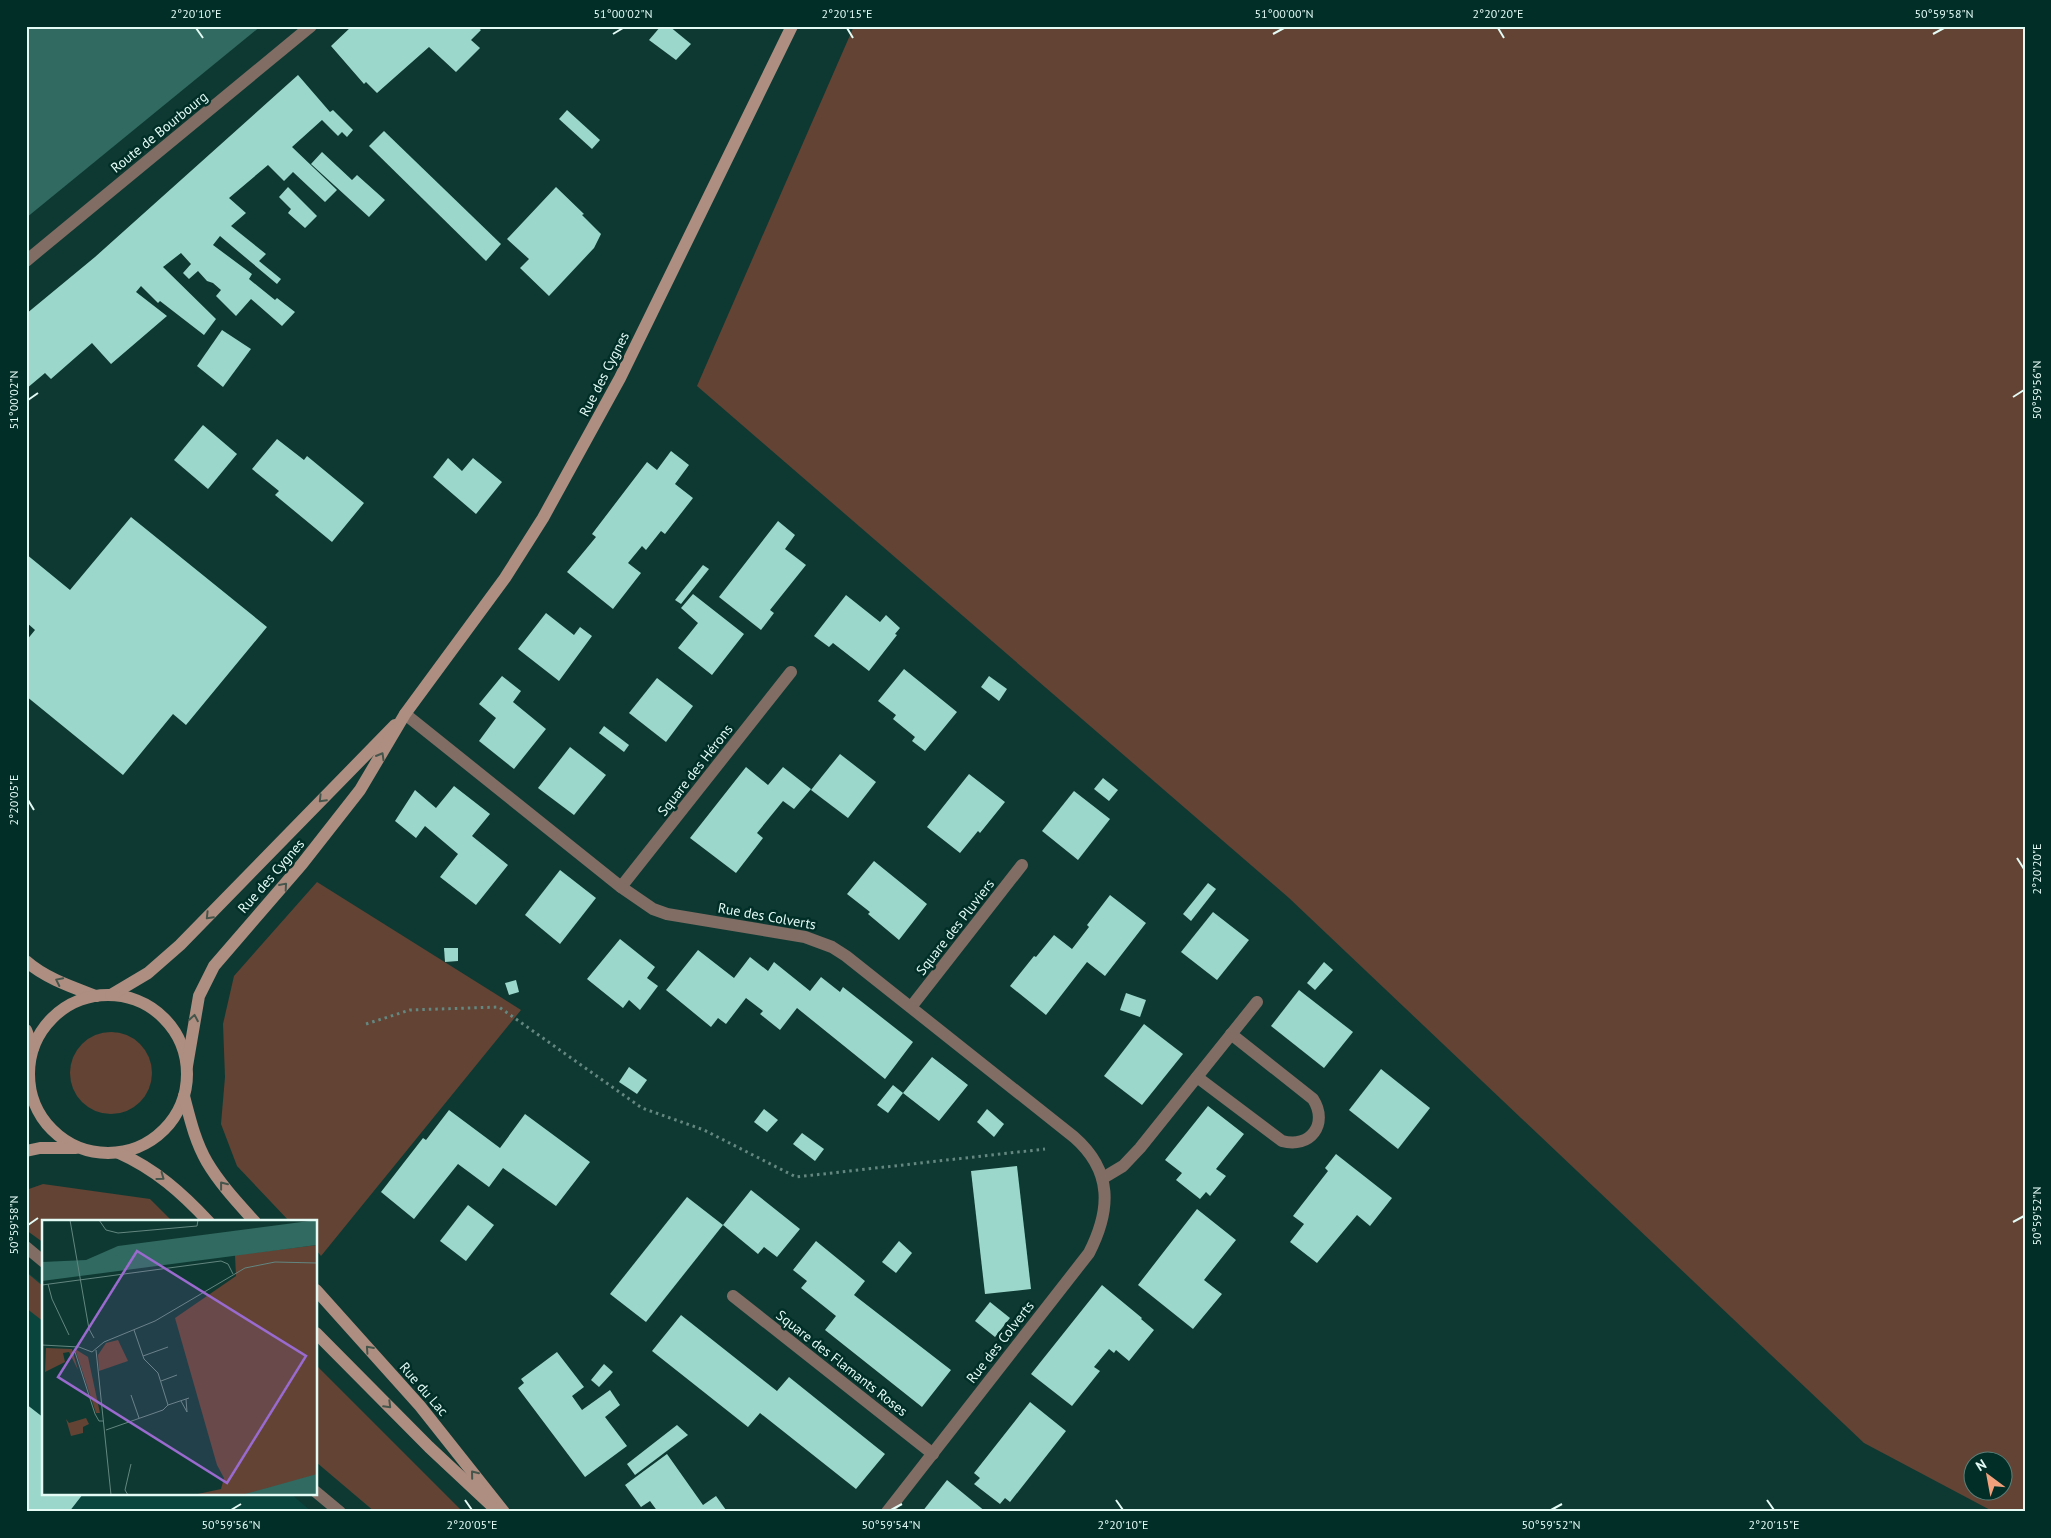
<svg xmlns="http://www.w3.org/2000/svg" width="2051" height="1538" viewBox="0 0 2051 1538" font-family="'PT Sans',sans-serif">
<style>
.built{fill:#09453d}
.green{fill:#624334;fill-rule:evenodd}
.water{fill:#306a60}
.building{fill:#9bd7ca}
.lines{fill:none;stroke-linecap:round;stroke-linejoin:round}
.path{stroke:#648780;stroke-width:3;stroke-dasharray:2.5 4;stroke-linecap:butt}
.street{stroke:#816d64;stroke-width:12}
.secondary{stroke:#ad8e80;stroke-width:12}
.oneway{stroke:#46554b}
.ticks{fill:none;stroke:#e3faf5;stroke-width:2}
.labels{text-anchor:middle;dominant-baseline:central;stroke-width:5;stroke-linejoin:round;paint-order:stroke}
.street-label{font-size:14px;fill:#e3faf5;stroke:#012f28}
.inset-road{fill:none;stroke:#638680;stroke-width:1}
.view{fill:#9a6acf;fill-opacity:0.15;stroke:#9a6acf;stroke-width:2.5}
.inset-edge{fill:none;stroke:#e3faf5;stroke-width:2.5}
.neatline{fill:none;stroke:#e3faf5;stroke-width:2}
.ticks-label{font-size:12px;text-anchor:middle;fill:#e3faf5}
</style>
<rect width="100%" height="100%" fill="#0e3932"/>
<path class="built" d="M26 1271 44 1285V1494H291L312 1512H26Z"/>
<g class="green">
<path d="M854 26H2025V1512H1994L1864 1443 1289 898 697 386ZM1974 1460H2004V1490H1974Z"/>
<path d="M317 882 521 1010 321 1256 316 1250V1222H290L237 1166 221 1124 225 1077 223 1024 234 976Z"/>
<circle cx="111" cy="1073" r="41"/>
<path d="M43 1184 150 1199 173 1222H44V1243L26 1230V1190Z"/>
<path d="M26 1272 44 1287V1322L26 1308Z"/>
<path d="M316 1365 463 1512H375L316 1462Z"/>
</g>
<path class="water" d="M26 26H261L26 218Z"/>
<g class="building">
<path d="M352 26H476L481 30 471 40 480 48 456 72 429 47 377 93 366 82 364 84 331 46Z"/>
<path d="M661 26H669L691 44 676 60 649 40Z"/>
<path d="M298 75 330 112 333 110 353 130 347 137 342 132 338 136 322 120 292 147 337 190 325 202 293 172 284 181 268 165 229 198 246 213 231 226 266 254 259 261 281 279 277 284 220 236 213 245 252 274 249 279 275 300 277 298 295 312 282 326 251 299 236 316 216 296 221 290 213 283 207 281 198 271 189 279 183 273 191 264 181 253 163 267 216 319 204 335 160 301 158 303 141 286 136 292 167 316 111 364 92 343 51 379 45 373 26 389V314L95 257Z"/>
<path d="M567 110 600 140 592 149 559 119Z"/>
<path d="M384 131 501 244 486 261 369 146Z"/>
<path d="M322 152 352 180 357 175 385 200 369 217 311 164Z"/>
<path d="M288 187 317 216 305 228 288 213 291 209 279 197Z"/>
<path d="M556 187 584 214 582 215 601 234 594 248 549 296 520 268 529 259 507 239Z"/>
<path d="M222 330 251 349 223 387 197 366Z"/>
<path d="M203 425 237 454 208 489 174 460Z"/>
<path d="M277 439 304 460 307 456 364 503 332 542 275 495 279 491 252 469Z"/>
<path d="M671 451 689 465 675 484 693 498 665 534 661 531 646 550 642 546 628 563 641 573 613 609 567 572 596 537 592 534 647 462 657 470Z"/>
<path d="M448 458 462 471 473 458 502 482 476 514 433 477Z"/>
<path d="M131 517 267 627 186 725 173 714 123 775 26 696V641L35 630 26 622V554L70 590Z"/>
<path d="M778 521 795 535 785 549 806 565 770 610 774 613 761 630 719 597Z"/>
<path d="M703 565 709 569 681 604 675 600Z"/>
<path d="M693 594 744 634 712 675 678 648 698 623 681 608Z"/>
<path d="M846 595 880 622 886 615 900 628 895 634 897 635 869 671 833 643 829 647 814 636Z"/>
<path d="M546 613 574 635 580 627 592 636 559 681 518 649Z"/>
<path d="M904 669 957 712 925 751 912 741 915 737 893 719 896 715 878 701Z"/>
<path d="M502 676 521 691 513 702 546 729 514 769 479 741 496 718 479 704Z"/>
<path d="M989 676 1007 689 999 701 981 687Z"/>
<path d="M657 678 693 706 666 742 629 713Z"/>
<path d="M604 726 629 745 624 752 599 733Z"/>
<path d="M570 747 606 775 574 815 538 788Z"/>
<path d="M840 754 876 782 848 818 811 790Z"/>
<path d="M746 767 768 785 783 767 811 789 794 809 783 801 757 833 763 838 736 873 690 838Z"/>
<path d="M969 774 1005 802 980 833 978 831 960 853 927 827Z"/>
<path d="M1103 778 1118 790 1109 801 1094 789Z"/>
<path d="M454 786 490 814 472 836 508 865 476 905 440 877 458 854 425 826 416 838 395 821 415 790 436 808Z"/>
<path d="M1074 791 1110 819 1078 860 1042 831Z"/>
<path d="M874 861 927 904 899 940 868 914 870 912 847 894Z"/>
<path d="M560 870 596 898 560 944 525 915Z"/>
<path d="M1208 883 1216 889 1191 921 1183 914Z"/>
<path d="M1110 895 1146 923 1105 976 1087 962 1046 1015 1010 986 1034 956 1036 957 1054 935 1072 949 1089 927 1087 925Z"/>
<path d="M1213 912 1249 940 1217 980 1181 952Z"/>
<path d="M620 939 655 967 647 978 658 986 640 1010 629 1000 623 1008 587 979Z"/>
<path d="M444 948H458V961L445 962Z"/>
<path d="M698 950 734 978 750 957 768 971 774 962 810 991 821 977 840 992 843 987 913 1042 885 1079 797 1008 780 1030 760 1014 763 1011 746 998 726 1024 718 1018 711 1027 666 990Z"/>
<path d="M1324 962 1333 970 1315 990 1307 983Z"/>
<path d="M516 980 519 992 509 995 505 983Z"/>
<path d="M1299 990 1353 1032 1324 1068 1271 1026Z"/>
<path d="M1126 993 1146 1000 1140 1017 1120 1010Z"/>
<path d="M1144 1024 1183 1054 1142 1105 1104 1076Z"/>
<path d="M932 1057 968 1085 939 1121 903 1093 888 1113 877 1105 893 1085 903 1093Z"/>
<path d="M629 1067 647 1080 637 1094 619 1082Z"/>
<path d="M1381 1069 1430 1108 1398 1149 1349 1110Z"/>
<path d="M1208 1106 1244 1134 1216 1169 1226 1176 1210 1196 1206 1192 1200 1199 1176 1180 1182 1173 1165 1160Z"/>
<path d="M764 1109 778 1120 767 1132 754 1122Z"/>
<path d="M987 1109 1004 1124 994 1137 977 1122Z"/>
<path d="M449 1110 500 1148 525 1114 590 1162 556 1206 503 1168 489 1187 458 1164 414 1219 381 1192 423 1138 426 1140Z"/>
<path d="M802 1133 824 1149 815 1161 793 1144Z"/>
<path d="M1336 1154 1392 1198 1370 1226 1357 1215 1317 1263 1290 1242 1304 1224 1293 1216 1328 1171 1325 1168Z"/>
<path d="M1017 1166 1031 1289 985 1294 971 1171Z"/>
<path d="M751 1190 800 1229 777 1257 764 1247 758 1254 723 1225Z"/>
<path d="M687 1197 723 1225 646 1322 610 1294Z"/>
<path d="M468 1205 494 1225 466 1261 440 1241Z"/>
<path d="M1197 1209 1236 1240 1204 1280 1222 1294 1193 1329 1138 1285Z"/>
<path d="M816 1241 865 1281 854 1295 951 1370 922 1407 825 1330 836 1316 801 1288 807 1281 793 1270Z"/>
<path d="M899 1241 912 1253 896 1273 882 1262Z"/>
<path d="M1102 1285 1142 1318 1141 1319 1154 1330 1129 1361 1116 1350 1114 1353 1109 1349 1094 1367 1100 1371 1072 1406 1031 1374Z"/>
<path d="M990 1302 1010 1318 995 1337 975 1321Z"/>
<path d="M681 1315 777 1391 789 1377 885 1454 856 1489 760 1413 748 1427 652 1351Z"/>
<path d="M557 1352 584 1387 572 1396 582 1410 610 1390 620 1405 605 1417 627 1446 585 1477 518 1388 524 1383 521 1379Z"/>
<path d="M604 1364 613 1372 599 1387 591 1380Z"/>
<path d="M1030 1402 1066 1431 1010 1502 1005 1498 1000 1504 974 1484 980 1478 974 1473Z"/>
<path d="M26 1404 44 1418V1494H83L69 1512H26Z"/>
<path d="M677 1425 688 1435 635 1475 627 1464Z"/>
<path d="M667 1454 703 1505 716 1496 726 1510 658 1512 650 1501 641 1507 625 1485Z"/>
<path d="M947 1480 986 1512H922Z"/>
</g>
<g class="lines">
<path class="path" d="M366 1024 410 1010 499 1007 642 1108 704 1130 796 1177 1045 1149"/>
<g class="street">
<path d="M26 261 311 26"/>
<path d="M405 714 621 887 653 909 667 914 805 937 832 947 846 956 1074 1137C1113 1171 1111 1210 1089 1253L887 1512"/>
<path d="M621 887 791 672"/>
<path d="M911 1007 1022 865"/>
<path d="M1197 1077 1282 1141C1310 1149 1329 1124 1313 1099L1231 1034"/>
<path d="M1103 1178 1123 1166 1140 1148 1257 1002"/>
<path d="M26 1247 44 1262"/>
<path d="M733 1296 933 1454"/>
<path d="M316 1492 340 1512"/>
</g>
<g class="secondary">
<path d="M26 961C45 978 72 987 96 996"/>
<circle cx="108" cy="1074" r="79"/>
<path d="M111 995 148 973 180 945 395 725"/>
<path d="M26 1030 33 1048"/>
<path d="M187 1066 199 996 214 966 302 864 360 790 405 714 505 578 543 518 620 378 792 26"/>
<path d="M184 1096C190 1119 195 1141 207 1162 220 1184 238 1203 255 1222"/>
<path d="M26 1151 40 1148H76"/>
<path d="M119 1153C155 1169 182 1193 209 1222"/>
<path d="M316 1290 420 1406 504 1512"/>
<path d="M316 1333 429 1447 491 1505"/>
</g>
</g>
<defs><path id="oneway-chevron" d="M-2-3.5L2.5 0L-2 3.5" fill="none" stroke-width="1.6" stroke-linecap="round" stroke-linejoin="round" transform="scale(1.25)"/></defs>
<g class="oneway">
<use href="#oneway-chevron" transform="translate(381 756) rotate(-60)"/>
<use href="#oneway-chevron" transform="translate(322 799) rotate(134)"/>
<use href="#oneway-chevron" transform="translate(284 886) rotate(-49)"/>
<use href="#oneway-chevron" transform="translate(209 916) rotate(134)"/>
<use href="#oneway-chevron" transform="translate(59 981) rotate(-154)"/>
<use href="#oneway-chevron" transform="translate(194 1018) rotate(-80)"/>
<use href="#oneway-chevron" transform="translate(161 1177) rotate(36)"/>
<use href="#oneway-chevron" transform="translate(223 1185) rotate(-128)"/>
<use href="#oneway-chevron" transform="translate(369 1349) rotate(-132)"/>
<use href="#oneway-chevron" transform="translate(388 1405) rotate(45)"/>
<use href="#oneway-chevron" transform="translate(474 1474) rotate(-129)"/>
</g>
<path class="ticks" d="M196 28 203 38M847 28 853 38M1498 28 1504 38M613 34 623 28M1273 34 1284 28M1933 34 1944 28M2013 397 2024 390M28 400 38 393M28 800 34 810M2017 858 2024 869M2013 1222 2024 1216M28 1225 38 1218M465 1500 472 1510M1116 1500 1123 1510M1767 1500 1774 1510M231 1510 241 1504M891 1510 902 1504M1551 1510 1562 1504"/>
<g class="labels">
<g class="street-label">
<text transform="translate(159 132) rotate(-39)">Route de Bourbourg</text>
<text transform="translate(604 374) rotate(-63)">Rue des Cygnes</text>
<text transform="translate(695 770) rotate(-52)">Square des Hérons</text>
<text transform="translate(271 876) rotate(-49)">Rue des Cygnes</text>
<text transform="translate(767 916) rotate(10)">Rue des Colverts</text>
<text transform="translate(955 927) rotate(-52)">Square des Pluviers</text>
<text transform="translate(1000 1342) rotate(-52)">Rue des Colverts</text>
<text transform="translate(842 1363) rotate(38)">Square des Flamants Roses</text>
<text transform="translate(424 1389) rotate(49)">Rue du Lac</text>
</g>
</g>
<g transform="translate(42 1220)">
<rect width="275" height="275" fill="#0e3932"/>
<path d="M275 25V275H151L179 269 182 258 175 245 133 98 194 56 193 35ZM76 120 86 141 57 151 56 135 64 123ZM4 128 30 129 36 150 27 132 21 133 23 142 3 152ZM33 129 46 137 58 193H54ZM44 198 47 204 41 207V213L29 216 24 199 27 203Z" fill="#624334"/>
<path d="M275 0V25L0 61V42L44 40 76 26ZM275 254V275H199L225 268Z" fill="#306a60"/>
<path class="inset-road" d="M28 0 47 109 52 118M57 0 64 10 76 13 155 6 156 0M177 0H197M6 64 10 79 27 115M0 65 179 41 186 44 191 54M0 125 37 127 50 132 62 122 113 101 203 48 233 42 275 43M54 130 69 275M33 132 53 194 57 201H62M101 136 126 127M119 161 135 155M89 175 97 198M139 181 145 192 144 179M126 185 147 178M64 210 121 190 126 185 116 153 102 139 92 110M86 275 83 270 89 244"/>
<path class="view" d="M95 31 264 136 185 263 16 157Z"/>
<rect width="275" height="275" class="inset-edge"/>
</g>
<rect width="2051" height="1538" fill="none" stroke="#012f28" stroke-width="55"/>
<g transform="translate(1988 1476) rotate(328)"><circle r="24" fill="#012f28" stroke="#5b807a"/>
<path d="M0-4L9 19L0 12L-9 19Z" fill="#f1a17c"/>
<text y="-8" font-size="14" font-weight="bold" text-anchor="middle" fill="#e3faf5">N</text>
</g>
<rect x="28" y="28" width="1996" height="1482" class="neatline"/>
<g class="ticks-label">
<text x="196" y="18">2°20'10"E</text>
<text x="623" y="18">51°00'02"N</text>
<text x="847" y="18">2°20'15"E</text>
<text x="1284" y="18">51°00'00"N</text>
<text x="1498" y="18">2°20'20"E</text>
<text x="1944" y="18">50°59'58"N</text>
<text transform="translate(2037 390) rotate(-90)" y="4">50°59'56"N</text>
<text transform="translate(14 400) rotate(-90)" y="4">51°00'02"N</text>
<text transform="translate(14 800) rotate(-90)" y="4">2°20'05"E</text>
<text transform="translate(2037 869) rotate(-90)" y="4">2°20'20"E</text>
<text transform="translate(2037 1216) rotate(-90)" y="4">50°59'52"N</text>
<text transform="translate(14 1225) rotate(-90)" y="4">50°59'58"N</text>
<text x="231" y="1529">50°59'56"N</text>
<text x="472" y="1529">2°20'05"E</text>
<text x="891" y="1529">50°59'54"N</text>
<text x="1123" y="1529">2°20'10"E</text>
<text x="1551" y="1529">50°59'52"N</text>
<text x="1774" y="1529">2°20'15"E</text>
</g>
</svg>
